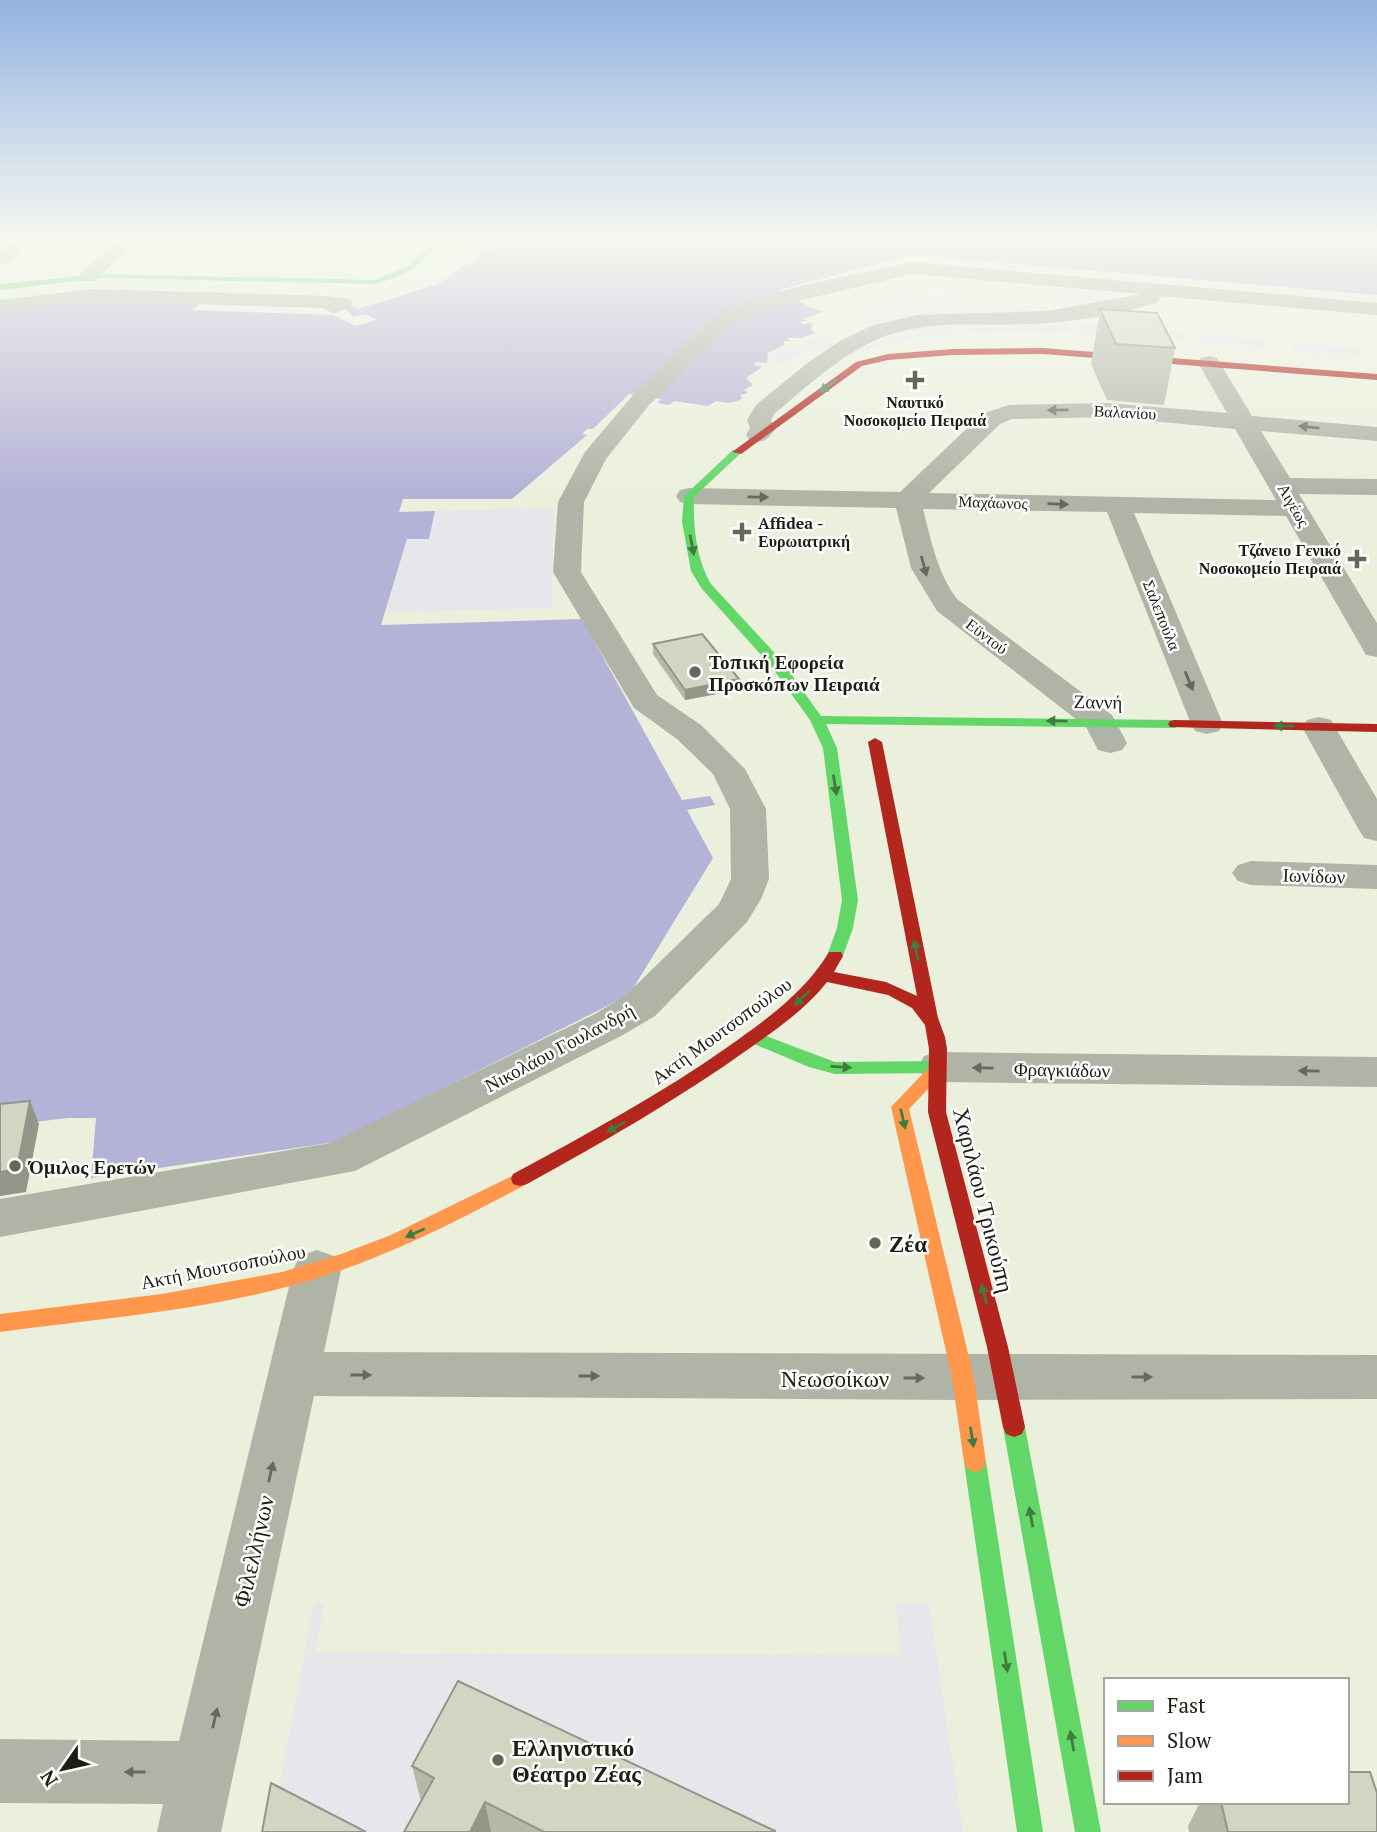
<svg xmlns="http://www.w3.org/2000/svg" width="1377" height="1832" viewBox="0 0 1377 1832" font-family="'PT Serif',serif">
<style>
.green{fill:#e5e7eb}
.water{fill:#b4b2d6}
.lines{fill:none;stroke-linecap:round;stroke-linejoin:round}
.street{fill:#b0b4a7;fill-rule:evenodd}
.fast{fill:#63d668;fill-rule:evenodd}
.slow{fill:#ff974d;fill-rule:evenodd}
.jam{fill:#b3261e;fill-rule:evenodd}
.wall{fill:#b4b8a7}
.shaded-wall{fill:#929688}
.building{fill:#d1d6c2;stroke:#929688;stroke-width:2}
.oneway{fill:#407a3e}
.oneway2{fill:#666a5d}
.poi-dot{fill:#64685a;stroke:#fff;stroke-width:2.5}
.labels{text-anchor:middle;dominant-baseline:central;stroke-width:5;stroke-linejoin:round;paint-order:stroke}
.far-poi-label{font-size:16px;font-weight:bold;fill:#1c1f13;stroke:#fff}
.far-street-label{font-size:16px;fill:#1c1f13;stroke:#fff}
.poi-label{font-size:19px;font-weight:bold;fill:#1c1f13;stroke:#fff;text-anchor:start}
.street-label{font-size:19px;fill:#1c1f13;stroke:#fff}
.near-street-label{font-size:23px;fill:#1c1f13;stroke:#fff}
.near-poi-label{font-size:23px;font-weight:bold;fill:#1c1f13;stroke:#fff;text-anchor:start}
</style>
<rect width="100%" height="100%" fill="#ebf0dd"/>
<g class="green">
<path d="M1068 285 1135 292 1071 309 1061 308Z"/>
<path d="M932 295C948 293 960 303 975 306 1000 310 1029 300 1052 311L991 324 891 335 889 333C905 323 927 312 932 295Z"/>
<path d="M908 299 926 301 908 309 910 316 907 319 877 325 865 324 871 312Z"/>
<path d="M1032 324 1100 325 1185 332V341C1092 333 921 317 839 361 866 330 990 327 1032 324Z"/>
<path d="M826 335 836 339 829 341 834 346 831 348C823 350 810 349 803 353 793 359 781 367 767 360 773 346 789 343 803 345L812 338Z"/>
<path d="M1202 335 1267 340 1268 348 1202 343Z"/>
<path d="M1293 342 1360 348 1362 356 1294 351Z"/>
<path d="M554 508 552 608 385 612 407 539H429L435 511Z"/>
<path d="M314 1603H324L315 1653 901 1655 896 1604 929 1603 963 1832H271Z"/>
</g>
<path class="water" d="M524 238H1377V295L912 255 779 290 810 307 827 313 822 312 803 319 808 321H801L802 324 812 323 811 330 815 333 801 338H787L791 341H784V345L768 353 767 363 756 362 754 365 762 367 746 378 753 385 744 390 748 393 740 395 742 398C735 404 725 403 716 401L708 406 674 401 669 405 658 403 661 399 629 394 593 429H587L582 434 587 435 512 499H403L399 512 435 511 429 539H407L381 625 582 619 682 800 710 796 715 805 687 810 713 858 629 995 336 1142 91 1178 96 1118H68L0 1126V309L81 298 201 302 193 310 333 315 356 326 377 320 366 314 353 317 345 308 354 306 357 309 439 284 466 264H474L476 261 472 260 481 257 479 253 482 251 511 245Z"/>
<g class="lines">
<g class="street">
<path d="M16 238H37L7 263 0 265V250Z"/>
<path d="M119 238H139L95 281H81L78 277 81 273Z"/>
<path d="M912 262 1377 303V315L1158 296 1160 299 1157 303C1116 314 1073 323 1031 324 984 326 934 319 888 335 844 351 809 385 774 414L771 420 775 429C768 440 763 444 749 440L746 435 750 428 747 420 756 405 810 361 840 341 871 326 917 315 1048 311 1142 294 912 274 798 301 748 315 732 324 649 405 606 459 584 502 581 572 657 695 701 725 745 769 766 809 769 879 761 899 747 922 655 1016 623 1035 355 1171 0 1237V1199L330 1143 593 1015 625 996 719 904 731 879 730 809 713 774 677 739 634 708 553 572 558 502 585 452 633 395 716 314C777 286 847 277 912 262Z"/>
<path d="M92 289 329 296 350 299 353 303 350 307 334 314 323 308 92 301 0 312V300Z"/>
<path d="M1209 356 1217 358 1252 416 1377 427V441L1261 431 1290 478 1377 479V495L1299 494 1377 623V657L1366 655 1362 648 1286 516 1134 513 1223 724 1219 731 1207 734 1195 731 1191 724 1107 512 923 509C931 540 937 572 957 599L1112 715 1127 743 1122 750 1110 753 1098 750 1086 727 937 611 911 568 896 508 689 504 680 502 676 496 680 490 689 488 900 492 982 414 1009 405 1108 403 1227 413 1198 363 1201 358ZM1108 417 1235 429 1276 500 929 493 1000 424 1012 419Z"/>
<path d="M1319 717 1331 720 1377 799V841L1364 838 1359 830 1302 727 1307 720Z"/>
<path d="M1251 861 1377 865V889L1251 885 1238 881 1232 873 1238 865Z"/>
<path d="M939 1052 1377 1057V1087L939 1082 924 1078 918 1067 924 1056Z"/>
<path d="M317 1250 334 1256 341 1270 324 1352 1377 1355V1399L963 1400 314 1396 221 1832H157L163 1804 0 1803V1739L179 1741 293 1270 300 1256Z"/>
</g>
<g class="fast">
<path d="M435 238H443C424 264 405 277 374 284L102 278 0 290V284L102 274 374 280 409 266Z"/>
<path d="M733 450 742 452 694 497C693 526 696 559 711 584L781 660 821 716 1175 720 1182 724 1175 728 826 724 837 748 858 900 853 928 843 956 841 960H829L827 956 837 928 842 900 823 748 810 720 771 666 702 589 691 571 682 522 684 496Z"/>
<path d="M753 1031 835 1062 939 1061 945 1063 948 1067 945 1071 939 1073 835 1074 809 1067 747 1041 744 1037 747 1033Z"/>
<path d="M1014 1417 1022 1420 1025 1427 1101 1832H1075L1003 1427 1006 1420Z"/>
<path d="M975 1452 983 1455 986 1462 1043 1832H1017L964 1462 967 1455Z"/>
</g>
<g class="slow">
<path d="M939 1061 945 1063 948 1067 945 1071 909 1109 974 1378 986 1462 983 1469 975 1472 967 1469 964 1462 952 1378 891 1107 933 1063Z"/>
<path d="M520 1172 527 1174 529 1179 527 1184C461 1219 395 1253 324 1276 219 1310 108 1317 0 1332V1314L162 1294 282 1272 341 1254 391 1235Z"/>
</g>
<g class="jam">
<path d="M1043 348 1377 374V380L1043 354 952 355 888 360 862 366 741 454 732 452 856 362 888 354 952 349Z"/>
<path d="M1175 720 1377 724V732L1170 727 1168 724 1170 721Z"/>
<path d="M875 738 882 742 938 1018 945 1037 947 1049 946 1112 1008 1347 1025 1427 1022 1434 1014 1437 1006 1434 1003 1427 987 1347 928 1112 929 1049 925 1025 912 1008 888 995 827 982C806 1009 778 1028 750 1048 679 1099 603 1142 527 1184L520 1186 513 1184 511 1179 513 1174C587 1134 661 1094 729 1046 768 1018 804 993 829 952H841L843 956 834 972 886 982 917 996 868 742Z"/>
</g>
</g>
<g class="wall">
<path d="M1100 309 1175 348 1164 405 1107 400 1091 364Z"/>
<path d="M653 644 739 679 738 690 685 700 653 654Z"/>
<path d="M412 1766 775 1832H404L421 1801Z"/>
<path d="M1200 1802H1347L1377 1832H1189L1188 1826Z"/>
</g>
<g class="shaded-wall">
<path d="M739 679 738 690 685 700V690Z"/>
<path d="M30 1101 39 1124 26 1192 0 1196V1172Z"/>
<path d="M485 1802 491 1832H470Z"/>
</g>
<g class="building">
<path d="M1100 309 1157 313 1175 348 1116 344Z"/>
<path d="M702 634 739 679 685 690 653 644Z"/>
<path d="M30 1101 17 1169 0 1172V1104Z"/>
<path d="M458 1681 775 1831V1832H544L485 1802 470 1832H404L434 1778 412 1766Z"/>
<path d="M1347 1772H1370L1377 1793V1832H1228L1221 1802H1347Z"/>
<path d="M271 1783 366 1832H262Z"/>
</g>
<defs><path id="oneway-solid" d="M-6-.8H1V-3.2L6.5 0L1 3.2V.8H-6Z" transform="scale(1.75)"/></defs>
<g class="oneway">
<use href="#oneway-solid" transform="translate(828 386) rotate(145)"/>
<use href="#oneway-solid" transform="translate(692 545) rotate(79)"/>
<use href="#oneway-solid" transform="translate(1057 721) rotate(-179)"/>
<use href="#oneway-solid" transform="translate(1284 726) rotate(-179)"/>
<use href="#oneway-solid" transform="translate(835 785) rotate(81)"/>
<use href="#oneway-solid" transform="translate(916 950) rotate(-102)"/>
<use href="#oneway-solid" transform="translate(802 998) rotate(136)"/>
<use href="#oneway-solid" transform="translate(841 1067) rotate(4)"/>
<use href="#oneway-solid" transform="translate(903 1119) rotate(77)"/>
<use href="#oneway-solid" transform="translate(616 1127) rotate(150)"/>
<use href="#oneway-solid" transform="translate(415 1233) rotate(156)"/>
<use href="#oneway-solid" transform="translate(984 1294) rotate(-104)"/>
<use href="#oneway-solid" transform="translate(972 1437) rotate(81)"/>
<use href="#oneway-solid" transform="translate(1031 1517) rotate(-100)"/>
<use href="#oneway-solid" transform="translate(1006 1662) rotate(81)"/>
<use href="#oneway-solid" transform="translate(1072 1741) rotate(-100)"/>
</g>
<g class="oneway2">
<use href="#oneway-solid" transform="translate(1058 410) rotate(179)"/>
<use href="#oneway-solid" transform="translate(1309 427) rotate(-174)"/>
<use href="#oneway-solid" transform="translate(758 497) rotate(1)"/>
<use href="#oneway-solid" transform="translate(1058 504) rotate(2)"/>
<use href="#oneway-solid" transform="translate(924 566) rotate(75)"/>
<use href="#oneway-solid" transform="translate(1189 681) rotate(68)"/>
<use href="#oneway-solid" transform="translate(983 1068) rotate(-179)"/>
<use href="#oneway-solid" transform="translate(1309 1071) rotate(-179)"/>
<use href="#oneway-solid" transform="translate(361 1375)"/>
<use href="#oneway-solid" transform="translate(589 1376)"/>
<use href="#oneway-solid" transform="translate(1142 1377)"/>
<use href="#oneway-solid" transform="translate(914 1378)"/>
<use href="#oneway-solid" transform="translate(271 1472) rotate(-77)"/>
<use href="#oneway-solid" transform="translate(215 1718) rotate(-77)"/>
<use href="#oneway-solid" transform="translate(135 1772) rotate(-180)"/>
</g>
<linearGradient id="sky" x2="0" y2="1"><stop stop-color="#93b3e1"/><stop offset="0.48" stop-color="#f6f8f0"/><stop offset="1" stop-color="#f6f8f0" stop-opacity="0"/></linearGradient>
<rect width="1377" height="495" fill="url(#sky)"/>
<g class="poi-dot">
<path d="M911.5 369.5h7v7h7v7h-7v7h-7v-7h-7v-7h7z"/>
<path d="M738.5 521.5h7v7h7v7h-7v7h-7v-7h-7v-7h7z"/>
<path d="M1353.5 548.5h7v7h7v7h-7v7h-7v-7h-7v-7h7z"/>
<circle cx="695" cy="672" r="7"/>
<circle cx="15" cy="1166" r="7"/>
<circle cx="875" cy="1243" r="7"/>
<circle cx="498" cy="1760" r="7"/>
</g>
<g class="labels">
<g class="far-poi-label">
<text x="915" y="402">Ναυτικό<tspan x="915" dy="18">Νοσοκομείο Πειραιά</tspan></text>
<text x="758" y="523" text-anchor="start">Affidea -<tspan x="758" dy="18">Ευρωιατρική</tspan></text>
<text x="1341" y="550" text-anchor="end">Τζάνειο Γενικό<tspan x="1341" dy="18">Νοσοκομείο Πειραιά</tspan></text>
</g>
<g class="far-street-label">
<text transform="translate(1125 412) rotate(3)">Βαλανίου</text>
<text transform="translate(993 502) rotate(2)">Μαχάωνος</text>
<text transform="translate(1294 505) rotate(60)">Αιγέως</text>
<text transform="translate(1162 615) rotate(68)">Σαλεπούλα</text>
<text transform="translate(987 636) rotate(37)">Εϋντού</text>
</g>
<g class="poi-label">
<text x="709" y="661">Τοπική Εφορεία<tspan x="709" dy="22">Προσκόπων Πειραιά</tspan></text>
<text x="29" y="1166">Όμιλος Ερετών</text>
</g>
<g class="street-label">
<text transform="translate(1098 701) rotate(1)">Ζαννή</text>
<text transform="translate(1314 875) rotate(2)">Ιωνίδων</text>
<text transform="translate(721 1030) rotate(-36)">Ακτή Μουτσοπούλου</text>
<text transform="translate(559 1047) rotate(-28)">Νικολάου Γουλανδρή</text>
<text transform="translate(1062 1069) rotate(1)">Φραγκιάδων</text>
<text transform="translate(223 1266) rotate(-11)">Ακτή Μουτσοπούλου</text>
</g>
<g class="near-street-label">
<text transform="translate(984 1200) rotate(76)">Χαριλάου Τρικούπη</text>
<text x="835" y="1378">Νεωσοίκων</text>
<text transform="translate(253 1551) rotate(-77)">Φιλελλήνων</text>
</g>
<g class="near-poi-label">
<text x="889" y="1243">Ζέα</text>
<text x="512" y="1747">Ελληνιστικό<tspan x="512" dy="26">Θέατρο Ζέας</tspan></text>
</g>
</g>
<rect x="1104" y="1678" width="245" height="126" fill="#ffffff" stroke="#a4a5a1" stroke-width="2"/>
<rect x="1118" y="1701" width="35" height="10" fill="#63d668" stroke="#a4a5a1" stroke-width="2"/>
<text x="1167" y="1713" font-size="21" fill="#1c1f13">Fast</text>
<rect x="1118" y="1736" width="35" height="10" fill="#ff974d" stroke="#a4a5a1" stroke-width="2"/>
<text x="1167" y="1748" font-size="21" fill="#1c1f13">Slow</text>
<rect x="1118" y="1771" width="35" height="10" fill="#b3261e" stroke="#a4a5a1" stroke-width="2"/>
<text x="1167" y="1783" font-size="21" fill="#1c1f13">Jam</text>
<g transform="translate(63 1769) rotate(236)" stroke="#ffffff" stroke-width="5" paint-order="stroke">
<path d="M0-5L12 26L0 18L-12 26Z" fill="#1c1f13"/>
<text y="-10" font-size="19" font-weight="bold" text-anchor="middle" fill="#1c1f13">N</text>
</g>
</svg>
